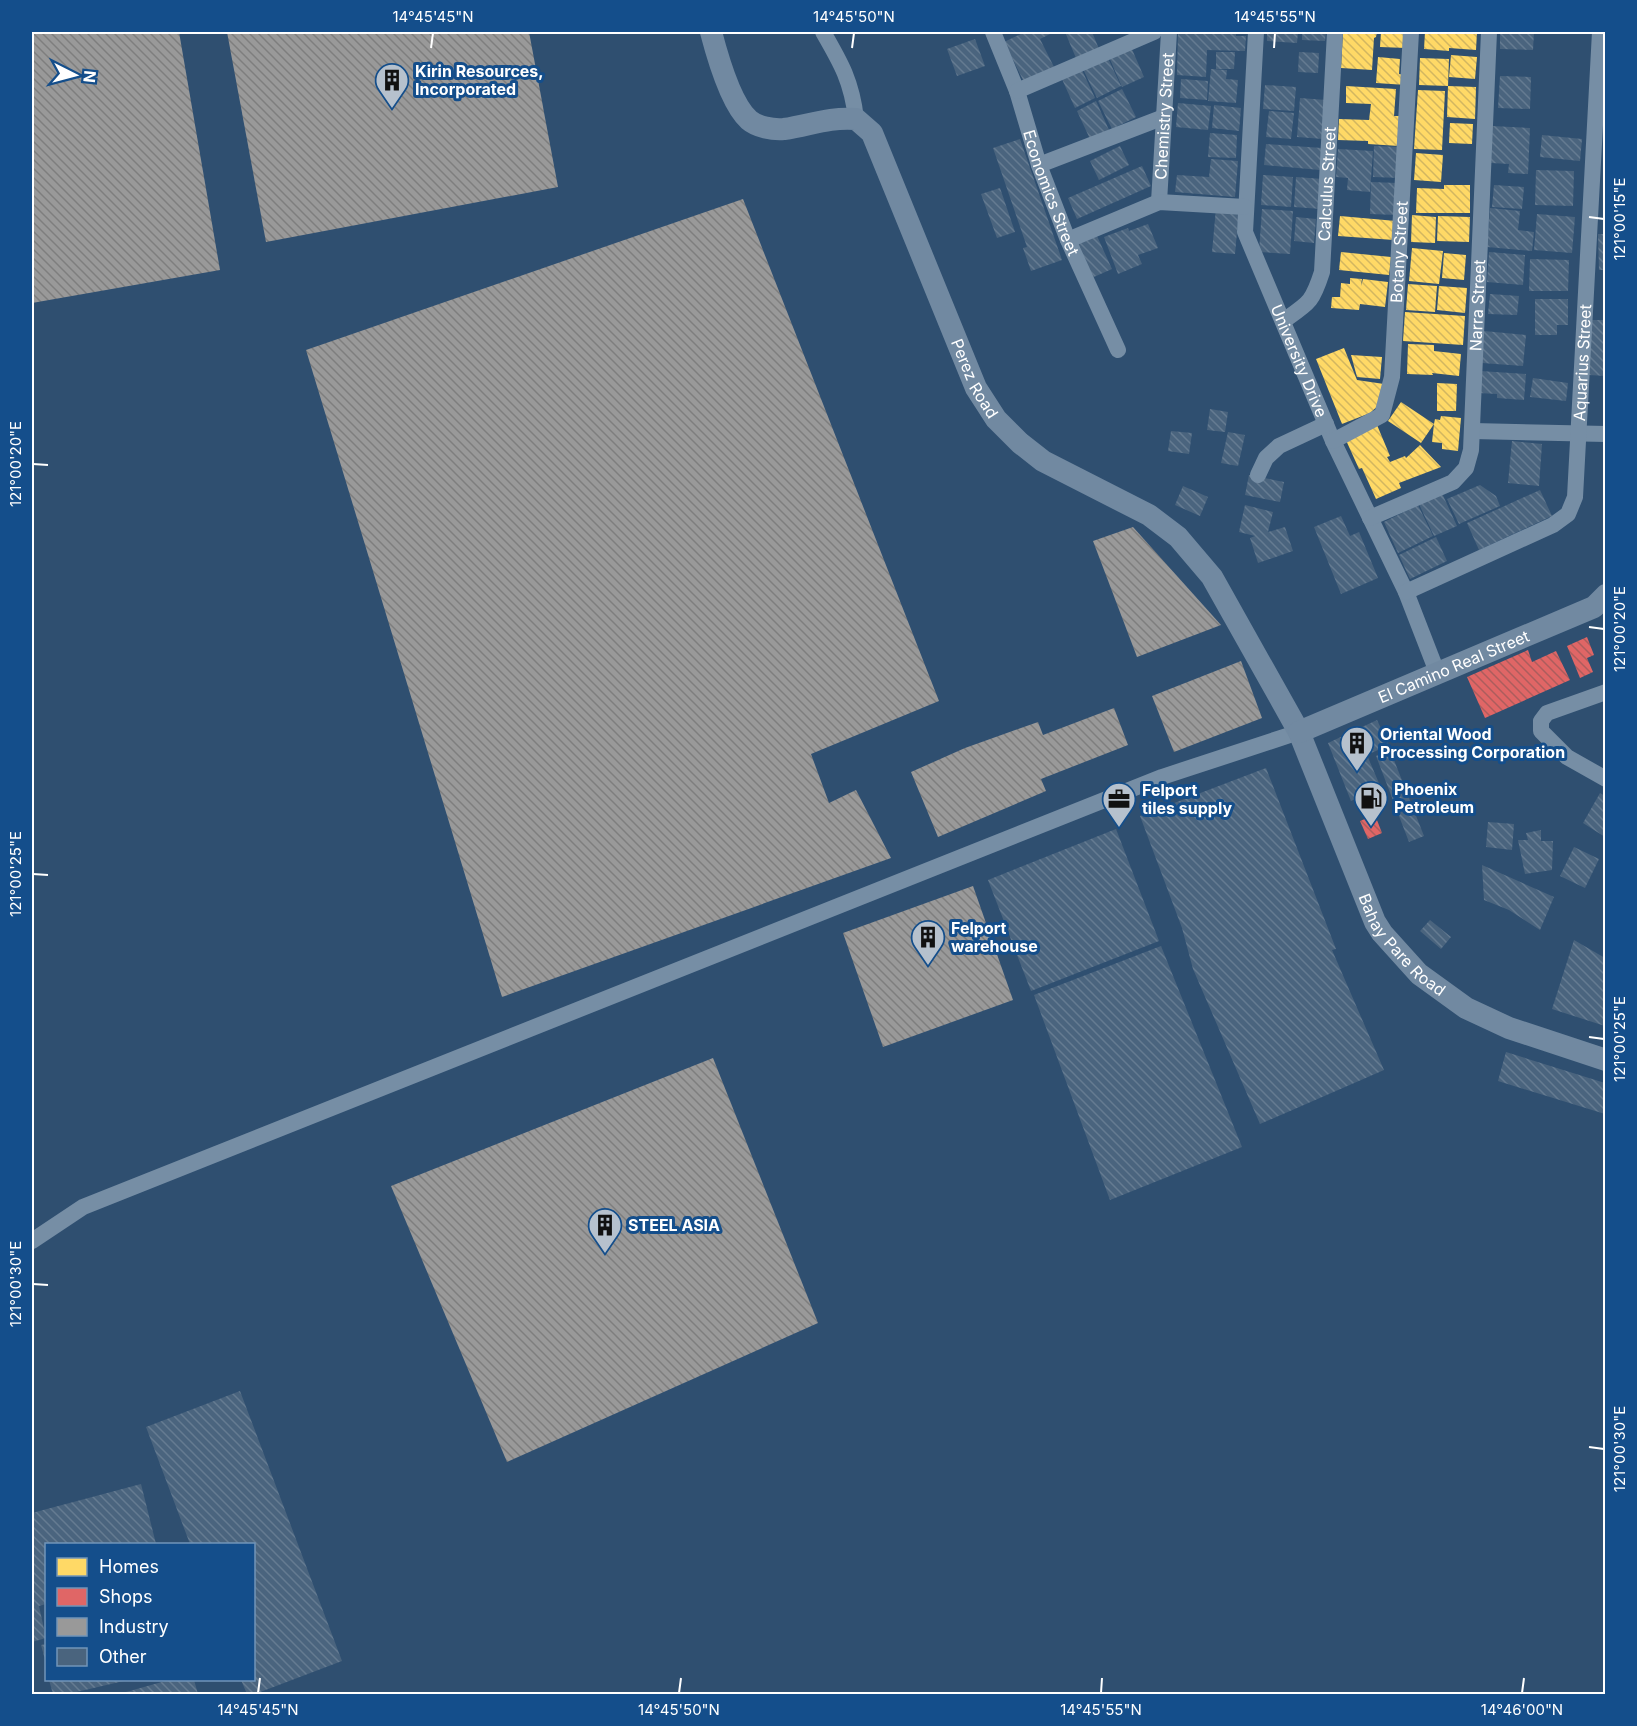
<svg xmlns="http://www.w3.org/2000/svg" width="1637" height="1726" viewBox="0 0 1637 1726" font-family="Inter,sans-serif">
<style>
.homes{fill:url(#homes-back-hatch)}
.shops{fill:url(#shops-back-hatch)}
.industry{fill:url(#industry-back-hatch)}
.building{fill:url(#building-back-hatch)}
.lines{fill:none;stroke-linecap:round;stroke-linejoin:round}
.street{stroke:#768ea5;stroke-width:16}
.secondary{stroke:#7189a1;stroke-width:22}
.ticks{fill:none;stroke:#fff;stroke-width:2}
.labels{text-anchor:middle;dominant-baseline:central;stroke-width:6;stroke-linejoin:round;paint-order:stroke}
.poi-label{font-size:16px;font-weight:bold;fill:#fff;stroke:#144e8b;text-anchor:start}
.street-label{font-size:16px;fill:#fff;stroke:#144e8b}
.neatline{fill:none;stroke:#fff;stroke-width:2}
.ticks-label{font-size:15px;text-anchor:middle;fill:#fff}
</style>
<defs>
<pattern id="homes-back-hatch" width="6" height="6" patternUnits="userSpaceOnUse" patternTransform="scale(1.5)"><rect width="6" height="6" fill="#ffd966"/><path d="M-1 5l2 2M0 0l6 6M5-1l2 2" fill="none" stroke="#d2b660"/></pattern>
<pattern id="shops-back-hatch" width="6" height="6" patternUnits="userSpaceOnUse" patternTransform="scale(1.5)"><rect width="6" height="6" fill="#e06666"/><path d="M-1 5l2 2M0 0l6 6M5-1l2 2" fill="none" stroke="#ac5d5d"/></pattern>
<pattern id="industry-back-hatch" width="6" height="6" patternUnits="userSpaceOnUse" patternTransform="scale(1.5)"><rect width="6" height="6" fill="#999"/><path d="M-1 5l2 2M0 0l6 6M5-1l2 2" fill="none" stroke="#7e7e7e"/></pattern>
<pattern id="building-back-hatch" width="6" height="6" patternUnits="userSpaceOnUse" patternTransform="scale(1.5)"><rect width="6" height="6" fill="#4a647e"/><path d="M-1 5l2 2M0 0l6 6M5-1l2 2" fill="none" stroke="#657b91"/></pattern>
</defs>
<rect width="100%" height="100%" fill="#2f4f70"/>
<g class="homes">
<path d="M1343 32H1377L1376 37 1374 38 1372 70 1341 68Z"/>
<path d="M1381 32H1407L1406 48 1380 47Z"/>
<path d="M1425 32H1477L1476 50 1449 48V51L1424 49Z"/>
<path d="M1451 55 1477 57 1475 79 1449 77Z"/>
<path d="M1378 57 1400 59 1399 74 1406 75V85L1376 83Z"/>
<path d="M1420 58 1449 59 1448 86 1419 85Z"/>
<path d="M1346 86 1396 89 1394 116H1401L1399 146 1368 144V141L1338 140 1339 119 1369 120 1371 104 1346 103Z"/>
<path d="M1448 86 1476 87 1475 119 1447 117Z"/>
<path d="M1418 90 1445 91 1442 150 1414 149Z"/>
<path d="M1450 123 1473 124 1472 144 1449 143Z"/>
<path d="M1416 153 1443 155 1441 182 1414 180Z"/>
<path d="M1444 185H1470V213H1416L1417 188 1444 189Z"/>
<path d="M1412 215 1436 217 1435 243 1411 242Z"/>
<path d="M1340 216 1396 221 1394 240 1338 236Z"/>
<path d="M1438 216 1470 217 1469 242 1437 241Z"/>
<path d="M1412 248 1443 251 1439 284 1409 281Z"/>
<path d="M1341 252 1391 257 1389 275 1339 270Z"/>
<path d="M1444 253 1466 255 1464 280 1442 278Z"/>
<path d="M1350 278 1362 279 1361 286 1363 279 1388 282 1385 307 1360 304 1359 310 1331 308 1332 297H1340L1341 283 1350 284Z"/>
<path d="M1408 284 1437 286 1435 312 1406 310Z"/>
<path d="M1439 286 1467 288 1465 313 1437 310Z"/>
<path d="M1405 312 1465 316 1463 345 1403 341Z"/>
<path d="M1408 344 1434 345V351L1461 354 1459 376 1432 373 1433 375 1407 374Z"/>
<path d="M1344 348 1357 380 1384 384 1381 403 1370 413 1342 424 1316 359Z"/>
<path d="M1351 355 1382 357 1380 379 1357 377Z"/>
<path d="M1437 383 1457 384 1456 411H1437Z"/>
<path d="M1401 402 1434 424 1435 419 1440 420 1441 416 1461 418 1458 451 1442 449V443L1432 442 1434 424 1421 443 1388 421Z"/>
<path d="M1377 425 1390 456 1387 457 1390 462 1405 456 1406 458 1420 445 1441 467 1399 483 1401 488 1376 499 1362 468 1359 469 1345 438Z"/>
</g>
<g class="shops">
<path d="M1587 637 1594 655 1587 658 1593 672 1580 678 1567 646Z"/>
<path d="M1528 650 1532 662 1556 651 1570 680 1485 718 1467 677Z"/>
<path d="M1375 815 1382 833 1368 839 1360 821Z"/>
</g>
<g class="industry">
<path d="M32 32H179L220 270 32 303Z"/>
<path d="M227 32H529L558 187 266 242Z"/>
<path d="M743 199 939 701 811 754 829 803 856 790 891 858 502 997 306 350Z"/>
<path d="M1133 527 1221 625 1137 657 1093 541Z"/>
<path d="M1241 661 1262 718 1174 752 1152 696Z"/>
<path d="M1114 708 1128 745 1041 779 1046 791 938 837 911 772 965 748 1038 722 1043 735Z"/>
<path d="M973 886 1013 1000 883 1047 843 933Z"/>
<path d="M713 1058 818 1323 507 1462 391 1186Z"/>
</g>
<g class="building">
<path d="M1025 32H1054L1040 39 1054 67 1024 82 1004 42Z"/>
<path d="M1065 32H1092L1099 49 1076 58Z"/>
<path d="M1178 32H1236V36H1246L1245 51 1207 50 1206 77 1177 75Z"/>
<path d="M1267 32H1298L1297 43 1267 41Z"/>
<path d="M1302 32H1326L1325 41 1302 40Z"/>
<path d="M1500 32H1534L1533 50 1500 49Z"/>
<path d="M975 39 985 66 957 76 947 49Z"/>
<path d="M1131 47 1144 77 1122 87 1109 57Z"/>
<path d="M1216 52H1235L1234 69H1216Z"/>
<path d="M1299 52 1319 53 1318 73 1298 72Z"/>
<path d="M1107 56 1121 86 1097 98 1082 67Z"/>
<path d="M1081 68 1095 98 1075 108 1061 77Z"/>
<path d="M1211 69 1227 70 1226 79 1238 80 1236 103 1208 101Z"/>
<path d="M1500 76 1531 77 1530 109 1498 108Z"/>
<path d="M1181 79 1208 81 1207 100 1180 98Z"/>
<path d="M1265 85 1296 87 1294 111 1263 109Z"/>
<path d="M1122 89 1136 117 1112 129 1098 101Z"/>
<path d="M1300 98 1326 100 1323 139 1297 137Z"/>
<path d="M1096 101 1109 130 1090 139 1077 111Z"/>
<path d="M1178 103 1211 106 1208 130 1176 127Z"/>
<path d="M1214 105 1241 108 1239 131 1212 128Z"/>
<path d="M1269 111 1294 113 1291 139 1266 137Z"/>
<path d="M1492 126 1530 128 1528 174 1508 173 1509 164 1491 163Z"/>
<path d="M1210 133 1237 135 1236 158 1208 157Z"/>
<path d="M1542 135 1582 139 1580 161 1540 157Z"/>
<path d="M1020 139 1062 260 1031 271 1023 248 1027 247 993 148Z"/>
<path d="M1266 144 1322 148 1320 170 1264 165Z"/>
<path d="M1120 146 1129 165 1099 180 1090 161Z"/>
<path d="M1374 146 1400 147V178L1373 177Z"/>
<path d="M1338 149 1373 151 1370 192 1347 190 1348 178 1336 177Z"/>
<path d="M1211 159 1238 161 1235 197 1175 192 1177 175 1209 177Z"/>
<path d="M1142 166 1151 186 1077 219 1068 198Z"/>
<path d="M1536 170 1574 171 1573 206 1535 205Z"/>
<path d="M1263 175 1293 177 1291 207 1261 205Z"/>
<path d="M1296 177 1323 179 1321 209 1294 207Z"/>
<path d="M1371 182 1398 183 1397 215 1370 214Z"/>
<path d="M1494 185 1524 187 1522 209 1492 207Z"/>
<path d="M1000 188 1015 232 997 238 981 194Z"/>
<path d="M1216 208 1239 210 1235 254 1212 252Z"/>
<path d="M1490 208 1520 211 1518 230 1534 232 1532 251 1487 247Z"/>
<path d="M1262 209 1293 211 1290 254 1259 252Z"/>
<path d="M1537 214 1575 217 1572 253 1534 250Z"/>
<path d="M1296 217 1316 219 1314 243 1294 241Z"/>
<path d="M1148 224 1158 248 1138 255 1142 264 1118 274 1104 237 1128 228 1129 231Z"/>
<path d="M1598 234H1605V270H1599Z"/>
<path d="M1097 236 1112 269 1087 280 1073 246Z"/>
<path d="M1489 252 1525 255 1523 285 1487 282Z"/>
<path d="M1530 259 1569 260 1568 291H1529Z"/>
<path d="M1490 294 1519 296 1517 315 1488 314Z"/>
<path d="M1535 299H1568V325H1557V335H1535Z"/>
<path d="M1590 320H1605V376L1589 375Z"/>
<path d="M1484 331 1526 335 1523 366 1482 363Z"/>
<path d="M1480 371 1526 374 1524 400 1497 398V394L1478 393Z"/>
<path d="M1533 378 1568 383 1566 401 1530 397Z"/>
<path d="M1210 409 1228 412 1225 432 1207 430Z"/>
<path d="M1171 431 1192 433 1189 454 1168 451Z"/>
<path d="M1228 432 1245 435 1238 466 1221 463Z"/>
<path d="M1512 441 1542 444 1539 486 1508 483Z"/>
<path d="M1249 475 1284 482 1280 502 1245 495Z"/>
<path d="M1480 485 1496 496 1500 506 1459 524 1447 499Z"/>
<path d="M1183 486 1208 497 1200 516 1175 505Z"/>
<path d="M1540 490 1552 516 1479 550 1467 523Z"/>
<path d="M1441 491 1457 526 1434 536 1418 502Z"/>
<path d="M1245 505 1273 512 1268 532 1285 527 1293 551 1258 563 1250 538 1255 536 1239 532Z"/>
<path d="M1418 505 1433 536 1398 553 1384 522Z"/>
<path d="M1341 516 1350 536 1359 532 1378 578 1341 594 1314 527Z"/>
<path d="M1436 537 1447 561 1410 579 1399 555Z"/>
<path d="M1377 720 1389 745 1367 755 1381 788 1351 801 1328 743Z"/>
<path d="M1390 750 1424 836 1409 842 1376 756Z"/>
<path d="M1266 768 1336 949 1332 950 1384 1070 1260 1124 1193 969 1182 928 1140 816Z"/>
<path d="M1600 793 1605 796V837L1583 823Z"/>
<path d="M1488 822 1514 824 1512 850 1486 847Z"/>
<path d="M1116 829 1159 941 1031 991 988 880Z"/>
<path d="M1541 830V841H1553L1552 870 1525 874 1518 840H1528L1526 833Z"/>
<path d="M1574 847 1599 859 1585 888 1560 876Z"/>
<path d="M1482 865 1554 897 1540 930 1509 910 1484 900Z"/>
<path d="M1430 920 1451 937 1441 949 1420 931Z"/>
<path d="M1574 940 1605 958V1026L1552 1009Z"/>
<path d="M1161 946 1242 1147 1110 1200 1034 995Z"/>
<path d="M1506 1052 1605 1083V1114L1498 1081Z"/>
<path d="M240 1391 342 1661 255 1694H247L241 1680H254V1544H190L146 1427Z"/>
<path d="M141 1484 156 1544H46V1604L39 1606 46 1638 32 1642V1513Z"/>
<path d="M46 1644V1663L41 1645Z"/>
<path d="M49 1680H128L68 1694H53Z"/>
<path d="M169 1680H194L198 1694H119Z"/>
</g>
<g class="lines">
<g class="street">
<path d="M823 32C841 63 852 82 856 119"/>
<path id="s1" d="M993 32 1017 91 1039 165 1068 240 1118 350"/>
<path id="s2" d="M1256 32 1245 232 1333 441 1406 592 1437 672"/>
<path d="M1017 91 1154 32"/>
<path d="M1039 165 1164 117"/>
<path id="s3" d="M1159 202 1169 32"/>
<path d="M1068 240 1159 202 1245 207"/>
<path id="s4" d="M1283 321C1309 303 1312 303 1322 272L1335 32"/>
<path d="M1473 431 1606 434"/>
<path id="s5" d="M1333 441 1382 415 1392 377 1411 32"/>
<path d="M1258 475 1266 458 1279 446 1326 424"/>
<path id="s6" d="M1370 518 1453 482 1466 468 1471 450 1489 32"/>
<path id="s7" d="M1406 592 1553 525 1568 514 1575 497 1600 32"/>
<path d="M1606 692 1547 713 1541 721V731L1567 757 1606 779"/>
<path d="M32 1241 83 1207 1162 777 1299 732"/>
</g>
<g class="secondary">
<path id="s8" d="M711 32C717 55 731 104 749 120 757 127 773 130 784 129 811 125 828 117 856 119L872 133 976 388 996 419 1020 443 1043 461 1149 515 1178 537 1212 577 1299 732 1375 922 1382 933 1419 974 1466 1008 1509 1028 1606 1060"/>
<path id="s9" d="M1299 732 1594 607 1606 595"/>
</g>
</g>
<path class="ticks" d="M431 48 433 33M852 48 854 33M1274 48 1275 33M1589 217 1604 219M33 464 48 465M1589 627 1604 629M33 874 48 875M1589 1037 1604 1039M33 1284 48 1285M1589 1447 1604 1449M258 1693 260 1678M679 1693 681 1678M1101 1693 1102 1678M1522 1693 1524 1678"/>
<defs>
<symbol id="building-pin" viewBox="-11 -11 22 30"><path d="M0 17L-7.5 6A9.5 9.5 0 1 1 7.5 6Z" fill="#b6c1cd" stroke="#144e8b"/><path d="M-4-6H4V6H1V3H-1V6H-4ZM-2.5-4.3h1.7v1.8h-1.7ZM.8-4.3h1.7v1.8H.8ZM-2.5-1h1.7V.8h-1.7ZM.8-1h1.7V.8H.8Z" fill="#111"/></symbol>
<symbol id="fuel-pin" viewBox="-11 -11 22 30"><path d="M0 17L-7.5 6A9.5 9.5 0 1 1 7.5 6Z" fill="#b6c1cd" stroke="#144e8b"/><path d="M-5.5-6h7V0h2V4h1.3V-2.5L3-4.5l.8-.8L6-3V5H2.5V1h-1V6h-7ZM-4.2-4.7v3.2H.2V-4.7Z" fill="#111"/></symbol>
<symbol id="office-pin" viewBox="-11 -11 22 30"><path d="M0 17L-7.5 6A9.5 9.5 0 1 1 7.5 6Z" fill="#b6c1cd" stroke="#144e8b"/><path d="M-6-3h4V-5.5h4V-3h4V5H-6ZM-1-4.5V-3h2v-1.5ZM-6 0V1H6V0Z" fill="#111"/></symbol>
</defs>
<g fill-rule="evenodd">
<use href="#building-pin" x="373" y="61" width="38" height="52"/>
<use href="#building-pin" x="1338" y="724" width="38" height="52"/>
<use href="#fuel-pin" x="1352" y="779" width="38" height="52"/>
<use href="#office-pin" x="1100" y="780" width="38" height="52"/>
<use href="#building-pin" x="909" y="918" width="38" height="52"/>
<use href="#building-pin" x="586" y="1206" width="38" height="52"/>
</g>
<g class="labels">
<g class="poi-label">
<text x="415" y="71">Kirin Resources,<tspan x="415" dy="18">Incorporated</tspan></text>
<text x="1380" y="734">Oriental Wood<tspan x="1380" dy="18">Processing Corporation</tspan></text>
<text x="1394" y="789">Phoenix<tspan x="1394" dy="18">Petroleum</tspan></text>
<text x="1142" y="790">Felport<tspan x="1142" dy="18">tiles supply</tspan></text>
<text x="951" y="928">Felport<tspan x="951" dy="18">warehouse</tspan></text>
<text x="628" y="1225">STEEL ASIA</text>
</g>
<g class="street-label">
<text stroke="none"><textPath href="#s3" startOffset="86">Chemistry Street</textPath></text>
<text stroke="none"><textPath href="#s4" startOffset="153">Calculus Street</textPath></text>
<text stroke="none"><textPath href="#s1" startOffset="171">Economics Street</textPath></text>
<text stroke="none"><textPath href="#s5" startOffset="220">Botany Street</textPath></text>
<text stroke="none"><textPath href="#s6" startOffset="273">Narra Street</textPath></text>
<text stroke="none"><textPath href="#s2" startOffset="340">University Drive</textPath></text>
<text stroke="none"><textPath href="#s7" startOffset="333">Aquarius Street</textPath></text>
<text stroke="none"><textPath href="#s8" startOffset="494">Perez Road</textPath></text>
<text stroke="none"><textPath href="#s9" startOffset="168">El Camino Real Street</textPath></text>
<text stroke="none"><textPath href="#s8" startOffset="1228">Bahay Pare Road</textPath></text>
</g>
</g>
<rect width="1637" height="1726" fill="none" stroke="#144e8b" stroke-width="66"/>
<rect x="45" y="1543" width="210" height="138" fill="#144e8b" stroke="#7295b9" stroke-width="1.5"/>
<rect x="57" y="1558" width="30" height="18" fill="#ffd966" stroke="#7295b9" stroke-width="1.5"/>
<text x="99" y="1573" font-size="18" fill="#ffffff">Homes</text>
<rect x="57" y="1588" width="30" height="18" fill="#e06666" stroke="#7295b9" stroke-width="1.5"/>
<text x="99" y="1603" font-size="18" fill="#ffffff">Shops</text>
<rect x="57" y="1618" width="30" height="18" fill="#999999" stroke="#7295b9" stroke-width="1.5"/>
<text x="99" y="1633" font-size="18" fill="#ffffff">Industry</text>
<rect x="57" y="1648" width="30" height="18" fill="#4a647e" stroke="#7295b9" stroke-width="1.5"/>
<text x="99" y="1663" font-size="18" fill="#ffffff">Other</text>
<g transform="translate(75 75) rotate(96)" stroke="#144e8b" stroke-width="4.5" paint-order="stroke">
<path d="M0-4.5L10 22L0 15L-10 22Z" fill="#ffffff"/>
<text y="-9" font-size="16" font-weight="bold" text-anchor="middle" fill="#ffffff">N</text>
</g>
<rect x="33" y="33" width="1571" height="1660" class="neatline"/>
<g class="ticks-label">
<text x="433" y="22">14°45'45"N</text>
<text x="854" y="22">14°45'50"N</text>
<text x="1275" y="22">14°45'55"N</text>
<text transform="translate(1620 219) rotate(-90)" y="5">121°00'15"E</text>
<text transform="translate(16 464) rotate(-90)" y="5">121°00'20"E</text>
<text transform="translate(1620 629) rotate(-90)" y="5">121°00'20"E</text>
<text transform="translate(16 874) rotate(-90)" y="5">121°00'25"E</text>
<text transform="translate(1620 1039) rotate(-90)" y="5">121°00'25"E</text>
<text transform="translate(16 1284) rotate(-90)" y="5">121°00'30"E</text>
<text transform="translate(1620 1449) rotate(-90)" y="5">121°00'30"E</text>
<text x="258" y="1715">14°45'45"N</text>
<text x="679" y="1715">14°45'50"N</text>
<text x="1101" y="1715">14°45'55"N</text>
<text x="1522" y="1715">14°46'00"N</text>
</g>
</svg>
